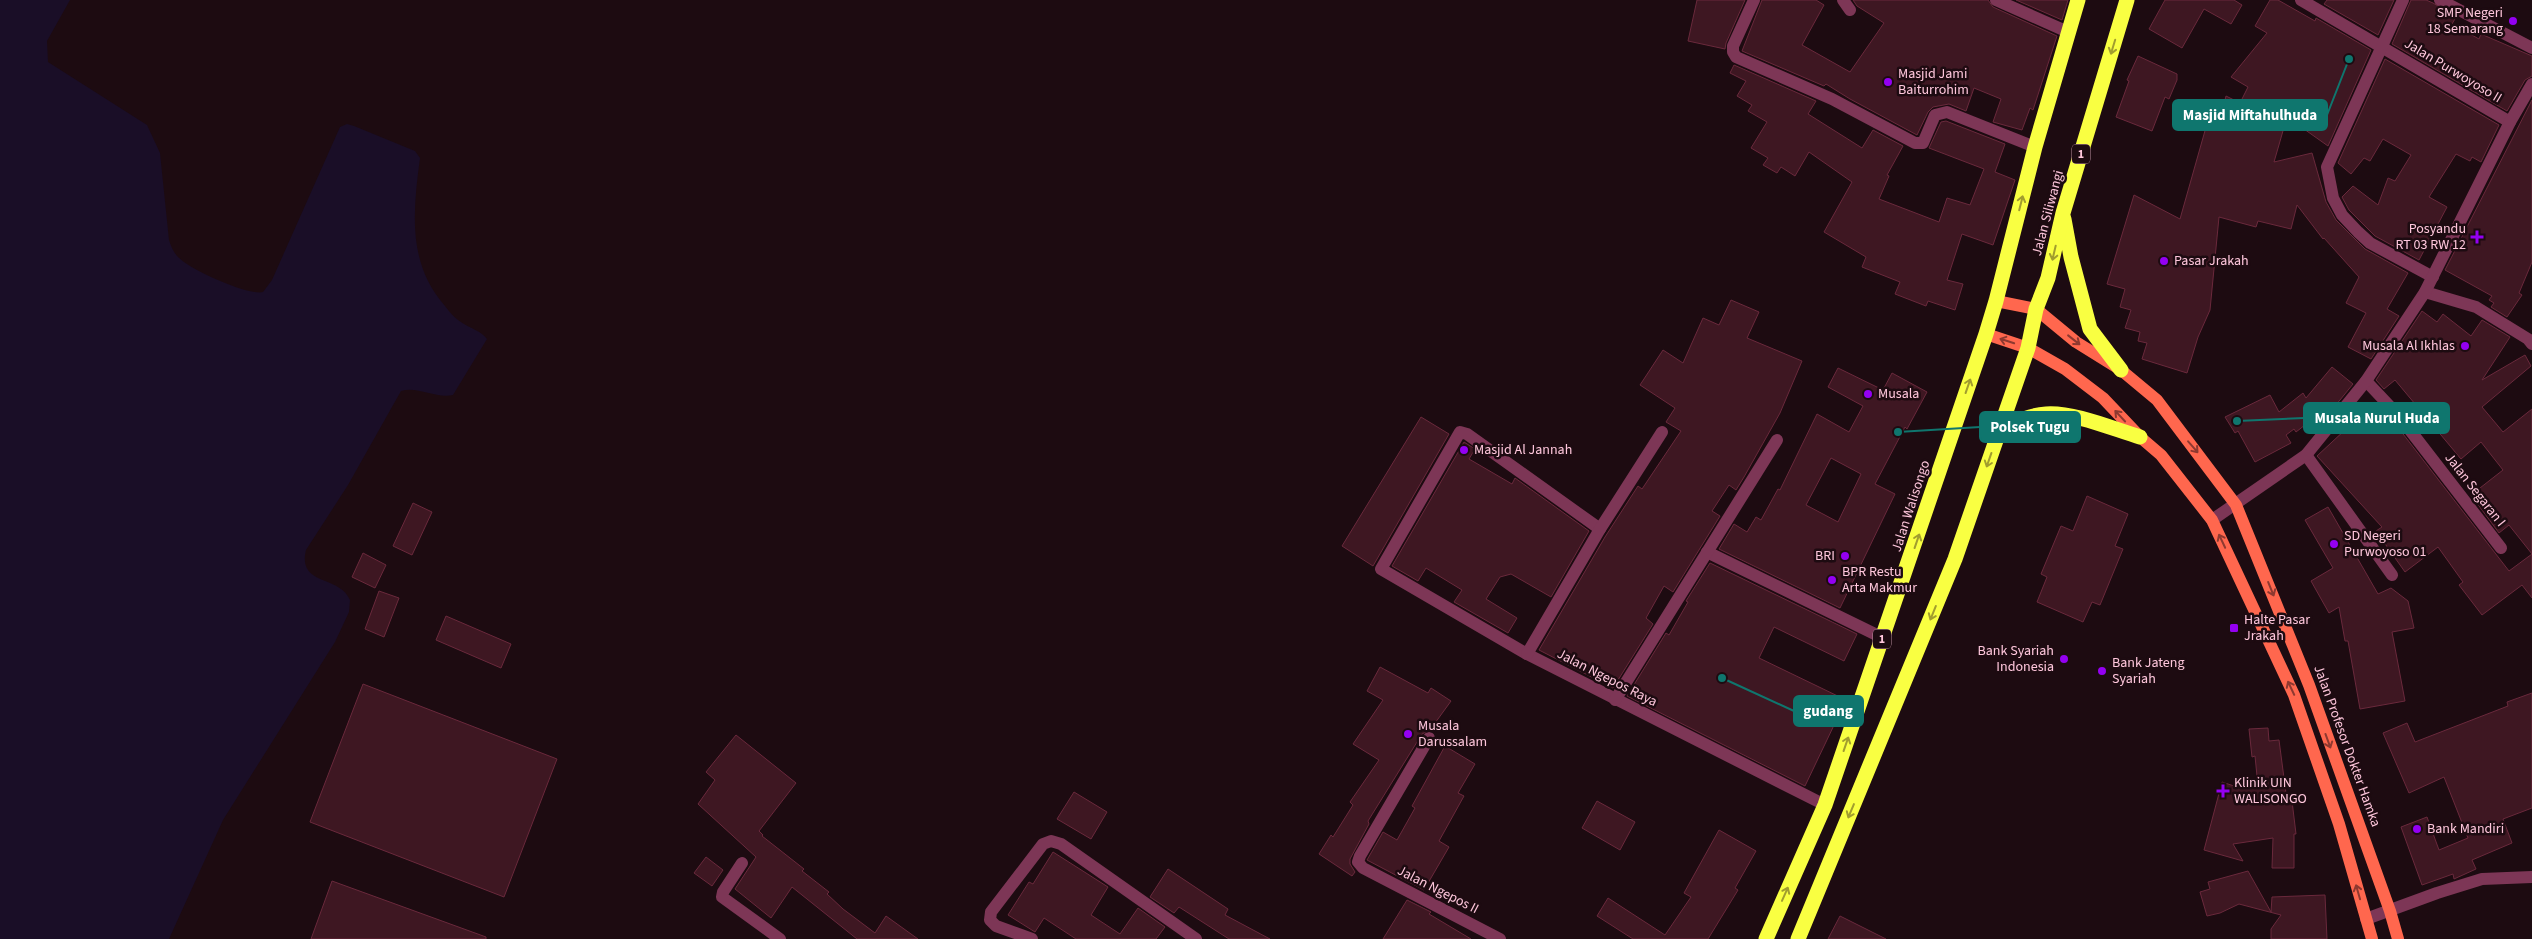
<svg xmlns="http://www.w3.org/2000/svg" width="2532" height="939" viewBox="0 0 2532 939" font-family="'Source Sans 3',sans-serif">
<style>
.green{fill:#1a0e27}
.building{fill:#3e1722;stroke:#6a293c;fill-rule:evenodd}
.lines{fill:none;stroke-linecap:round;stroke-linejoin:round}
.minor{stroke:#7d3656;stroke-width:12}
.major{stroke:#ff674e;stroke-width:12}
.highway{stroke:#f9ff42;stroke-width:15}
.oneway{stroke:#a19d2e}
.oneway2{stroke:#8e3930}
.poi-dot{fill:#9400f2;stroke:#1d0b11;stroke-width:2}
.labels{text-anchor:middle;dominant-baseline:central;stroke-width:5;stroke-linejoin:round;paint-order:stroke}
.shield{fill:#1d0b11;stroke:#bb8f9f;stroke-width:1}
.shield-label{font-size:12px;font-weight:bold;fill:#ffc7dc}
.poi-label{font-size:14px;fill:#ffc7dc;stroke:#1d0b11;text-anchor:start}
.street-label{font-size:14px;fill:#ffc7dc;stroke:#1d0b11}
.leader{fill:none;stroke:#0f766e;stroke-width:2}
.callout-dot{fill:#0f766e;stroke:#1d0b11;stroke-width:2}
.callout{fill:#0f766e;stroke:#0f766e;stroke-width:2}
.callout-label{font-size:15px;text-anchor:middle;font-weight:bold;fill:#fff}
</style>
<rect width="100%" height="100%" fill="#1d0b11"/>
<path class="green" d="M0 0H70L47 41 48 62 147 125 160 153 169 240C171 246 173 252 178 257 189 269 248 296 263 292L272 280 340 127 347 124 354 126 415 151 420 158C413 211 407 263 445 306 450 313 457 320 464 324 472 329 481 331 487 339L453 395C436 399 418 386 401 391L348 485 306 550C297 586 340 575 350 600L349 612 335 642 223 820 169 939H0Z"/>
<g class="building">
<path d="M1697 0H1745L1726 43 1725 49 1688 41Z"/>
<path d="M1762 0H1816L1824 5 1802 45 1850 72 1884 23 1857 6 1853 0H1988L1993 7 2057 36 2033 110 2030 108 2022 130 1993 122 2001 99 1974 88 1966 111 1949 104 1933 107 1928 112 1917 135 1850 99 1826 84 1824 86 1742 51Z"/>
<path d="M2016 0H2068L2062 20Z"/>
<path d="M2165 0H2234L2242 5 2231 24 2204 9 2182 48 2149 29Z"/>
<path d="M2270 0H2278L2315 21 2316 18 2371 50 2328 146 2287 117 2274 162 2312 153 2326 202 2336 220 2365 249 2408 273 2387 309 2399 316 2371 359 2348 347 2366 313 2346 303 2359 277 2324 238 2323 239 2297 205 2291 229 2258 221 2256 227 2219 217 2210 310 2198 337 2187 373 2142 359 2147 343 2138 341 2140 332 2125 328 2131 310 2120 307 2125 289 2107 284 2134 195 2180 219 2210 113 2221 116 2226 96 2240 103 2248 87 2231 77 2267 33 2255 26Z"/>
<path d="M2327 0H2394L2378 35 2324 4Z"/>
<path d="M2411 0H2426L2433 3 2456 17 2452 24 2479 39 2481 34 2532 56V76L2525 80 2507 111 2392 44Z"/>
<path d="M2138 56 2177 74V80L2169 99 2165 97 2152 131 2116 117 2129 81 2127 80Z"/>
<path d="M2385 59 2499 125 2481 162 2472 157 2470 161 2456 154 2429 197 2447 207 2419 260 2375 236 2349 210 2342 197 2353 186 2378 205 2388 178 2395 181 2411 155 2383 139 2370 161 2364 158 2351 174 2338 163Z"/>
<path d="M1734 65 1816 101 1808 114 1862 148 1873 130 1903 146 1887 175 1889 176 1879 199 1939 222 1947 198 1970 205 1984 169 1929 148 1941 122 1946 121 2005 144 1995 172 2015 180 1993 245 1962 234 1947 280 1963 284 1955 310 1928 301 1926 306 1895 294 1900 282 1862 267 1866 257 1824 232 1852 182 1809 152 1795 176 1781 167 1777 173 1763 165 1768 158 1751 148 1767 122 1748 111 1752 105 1737 96 1746 81 1730 73Z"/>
<path d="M2532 100V262L2519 293 2522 295 2507 317 2491 307 2494 303 2489 300 2492 296 2445 270Z"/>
<path d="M1731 300 1759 312 1747 338 1802 361 1780 413 1744 477 1736 490 1729 485 1712 511 1720 516 1673 592 1664 586 1646 618 1653 624 1613 688 1539 650 1605 537 1638 486 1642 489 1681 431 1666 422 1675 408 1640 385 1663 350 1683 363 1703 318 1719 325Z"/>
<path d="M2422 311 2437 322 2443 314 2471 336 2482 320 2510 337 2482 380 2525 355 2531 366 2482 407 2503 432 2532 409V554L2509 525 2499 533 2471 495 2503 470 2481 442 2461 459 2395 380 2384 389 2376 380Z"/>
<path d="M2332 367 2353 384 2331 411 2328 407 2296 432 2294 429 2286 435 2291 443 2255 462 2238 431 2235 433 2225 417 2270 395 2279 412 2303 393 2306 398Z"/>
<path d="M1838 368 1883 390 1892 373 1927 392 1907 429 1905 427 1875 484 1895 494 1840 608 1719 549 1734 524 1747 532 1756 517 1761 520 1778 489 1780 490 1817 414 1849 432 1863 406 1828 387ZM1831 458 1861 474 1838 522 1806 505Z"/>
<path d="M2375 402 2393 421 2509 571 2532 554V598L2522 585 2482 615 2459 585 2463 582 2438 547 2405 572 2376 531 2382 527 2317 456Z"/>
<path d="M1421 417 1449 434 1373 566 1342 546Z"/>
<path d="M1464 442 1475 449 1469 459 1512 484 1515 478 1589 531 1551 597 1511 574 1500 577 1486 599 1517 618 1508 633 1454 602 1462 590 1426 568 1418 581 1392 566Z"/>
<path d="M2087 496 2128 514 2115 546 2123 549 2100 605 2092 602 2083 622 2037 602 2047 577 2041 574 2061 526 2073 531Z"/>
<path d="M413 503 432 512 412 555 393 546Z"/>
<path d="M2328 507 2378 594 2391 588 2408 601 2414 628 2392 632 2405 701 2360 709 2348 641H2345L2339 607 2329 613 2311 581 2333 568 2305 520Z"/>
<path d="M363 553 386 565 375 588 352 577Z"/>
<path d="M1710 563 1857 634 1844 661 1774 627 1759 658 1846 700 1805 786 1627 696 1666 633 1669 635 1688 602 1686 601Z"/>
<path d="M379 591 399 598 384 637 365 629Z"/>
<path d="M446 616 511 644 501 668 436 640Z"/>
<path d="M1380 667 1428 693 1431 688 1451 701 1430 730 1422 734 1368 821 1369 824 1350 859V864L1355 872 1352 876 1319 854 1331 835 1333 837 1353 805 1350 802 1379 760 1353 744 1383 700 1367 691Z"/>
<path d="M363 684 557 759 504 897 310 822Z"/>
<path d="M2532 693V808L2503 819 2512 843 2472 860 2476 869 2454 879 2453 874 2422 885 2401 827 2427 817 2439 850 2468 838 2444 777 2409 793 2383 733 2407 723 2415 742 2508 706 2507 702Z"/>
<path d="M2268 728 2269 741 2279 740 2287 801H2292L2296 834H2294V868H2272L2273 838 2233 844 2243 861 2204 850 2222 782 2240 788 2258 786 2255 756 2252 757 2249 729Z"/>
<path d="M736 735 796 783 759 831 763 835 762 836 804 869 802 871 829 892 827 894 843 909 875 933 886 916 918 939H857L792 887 771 918 735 889 756 857 698 804 715 780 706 772Z"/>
<path d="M1445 746 1475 764 1458 793 1464 796 1439 841 1449 847 1424 890 1367 860 1383 832 1397 840 1415 808 1412 806Z"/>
<path d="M1074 792 1107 812 1091 839 1057 819Z"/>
<path d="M1597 801 1635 822 1620 850 1582 828Z"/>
<path d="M1719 830 1756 851 1735 888 1738 890 1708 939H1633L1597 916 1608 898 1665 935 1691 897 1684 893Z"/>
<path d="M1053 852 1108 887 1091 915 1120 934 1138 908 1165 927 1156 939H1076L1044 918 1035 932 1008 915 1029 882 1033 884Z"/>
<path d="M706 857 723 870 712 886 694 873Z"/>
<path d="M1168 869 1228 909 1225 915 1270 939H1229L1179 907 1174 913 1150 897Z"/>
<path d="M2248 871 2271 912 2272 897 2325 895 2327 939H2271V929L2281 915 2239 904 2220 913 2207 916 2200 892 2210 889 2208 882Z"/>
<path d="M332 881 486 937V939H311Z"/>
<path d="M1407 900 1431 912 1429 914 1471 939H1383Z"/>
<path d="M1840 916 1886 939H1828Z"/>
</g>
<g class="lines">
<g class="minor">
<path d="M1754 0 1733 46V52L1736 57 1832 99 1915 143H1923L1935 115 1947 112 2035 147"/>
<path d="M1843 0 1850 10"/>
<path d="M1996 0 2068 32"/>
<path d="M2301 0 2510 122"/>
<path d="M2403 0 2327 167 2333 198 2342 215 2358 232 2370 243 2433 277"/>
<path d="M2440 0 2532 48"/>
<path d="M2425 292 2476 307 2528 339 2532 344"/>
<path d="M2366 381 2399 416 2501 548"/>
<path d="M2306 455 2392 575"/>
<path d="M2212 520 2306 455 2366 381 2425 292 2510 122 2532 84"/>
<path d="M1600 529 1467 434 1460 432 1381 569 1527 654 1825 805"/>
<path d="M1707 552 1883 638"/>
<path d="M1527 654 1600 529 1662 432"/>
<path d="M1615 700 1777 440"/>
<path d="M1429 738 1360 856 1358 862 1363 868 1500 939"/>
<path d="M742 863 723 892 722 897 780 939"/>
<path d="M2366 919 2437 893 2482 879 2532 877"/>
<path d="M1032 939 996 926 990 920 991 912 1043 844 1051 841 1061 844 1196 939"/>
</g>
<g class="major">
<path d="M1996 301 2036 309 2076 342 2121 370 2157 400 2236 505 2309 685 2390 911 2398 939"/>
<path d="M1986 334 2028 348 2065 369 2103 398 2140 437 2161 455 2212 520 2294 695 2339 824 2372 939"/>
</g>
<g class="highway">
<path d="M2064 219 2071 257 2090 329 2121 370"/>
<path d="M1999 430C2014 423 2029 415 2046 414 2074 412 2113 429 2140 437"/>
<path d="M1766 939 1825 805 1986 334 1996 301 2035 147 2078 0"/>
<path d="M1798 939 1955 559 2028 348 2036 309 2048 278 2063 213 2127 0"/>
</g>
</g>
<defs><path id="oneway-shaft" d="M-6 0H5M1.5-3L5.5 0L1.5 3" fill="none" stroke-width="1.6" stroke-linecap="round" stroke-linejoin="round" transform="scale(1.25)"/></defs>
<g class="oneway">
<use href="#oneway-shaft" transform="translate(2113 47) rotate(107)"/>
<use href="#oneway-shaft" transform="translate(2021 203) rotate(-76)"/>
<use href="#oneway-shaft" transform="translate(2054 253) rotate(103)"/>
<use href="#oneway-shaft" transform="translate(1968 386) rotate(-71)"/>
<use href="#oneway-shaft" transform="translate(1989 460) rotate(109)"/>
<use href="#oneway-shaft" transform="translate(1917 541) rotate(-71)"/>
<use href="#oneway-shaft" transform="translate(1933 613) rotate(112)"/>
<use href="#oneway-shaft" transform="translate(1846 744) rotate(-71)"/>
<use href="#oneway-shaft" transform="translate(1851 811) rotate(113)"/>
<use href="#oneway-shaft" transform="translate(1785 894) rotate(-66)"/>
</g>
<g class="oneway2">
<use href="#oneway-shaft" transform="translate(2074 340) rotate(38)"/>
<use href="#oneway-shaft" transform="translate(2007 341) rotate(-162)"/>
<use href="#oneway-shaft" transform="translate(2120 416) rotate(-133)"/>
<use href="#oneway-shaft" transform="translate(2193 447) rotate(49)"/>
<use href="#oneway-shaft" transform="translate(2222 541) rotate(-115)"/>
<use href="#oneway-shaft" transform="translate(2271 589) rotate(68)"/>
<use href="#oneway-shaft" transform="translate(2291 688) rotate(-115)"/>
<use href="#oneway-shaft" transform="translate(2328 741) rotate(70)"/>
<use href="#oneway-shaft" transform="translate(2358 892) rotate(-106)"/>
</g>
<g class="poi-dot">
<circle cx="2513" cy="21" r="5"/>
<circle cx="1888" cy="82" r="5"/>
<path d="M2474.5 229.5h5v5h5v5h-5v5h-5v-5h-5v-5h5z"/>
<circle cx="2164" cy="261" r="5"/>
<circle cx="2465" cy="346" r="5"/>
<circle cx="1868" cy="394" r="5"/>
<circle cx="1464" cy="450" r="5"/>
<circle cx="2334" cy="544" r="5"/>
<circle cx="1845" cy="556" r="5"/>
<circle cx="1832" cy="580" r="5"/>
<rect x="2229" y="623" width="10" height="10" rx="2.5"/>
<circle cx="2064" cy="659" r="5"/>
<circle cx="2102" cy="671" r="5"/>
<circle cx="1408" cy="734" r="5"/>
<path d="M2220.5 783.5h5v5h5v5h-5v5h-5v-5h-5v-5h5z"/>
<circle cx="2417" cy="829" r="5"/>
</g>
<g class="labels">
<g class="shield">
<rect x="2072" y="144.5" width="18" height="19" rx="4"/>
<rect x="1873" y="629.5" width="18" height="19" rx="4"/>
</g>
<g class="shield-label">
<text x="2081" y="154">1</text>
<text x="1882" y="639">1</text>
</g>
<g class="poi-label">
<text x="2503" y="13" text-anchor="end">SMP Negeri<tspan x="2503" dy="16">18 Semarang</tspan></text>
<text x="1898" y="74">Masjid Jami<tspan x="1898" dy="16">Baiturrohim</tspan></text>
<text x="2466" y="229" text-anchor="end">Posyandu<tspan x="2466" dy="16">RT 03 RW 12</tspan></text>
<text x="2174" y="261">Pasar Jrakah</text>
<text x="2455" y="346" text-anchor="end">Musala Al Ikhlas</text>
<text x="1878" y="394">Musala</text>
<text x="1474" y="450">Masjid Al Jannah</text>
<text x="2344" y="536">SD Negeri<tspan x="2344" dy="16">Purwoyoso 01</tspan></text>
<text x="1835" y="556" text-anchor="end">BRI</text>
<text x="1842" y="572">BPR Restu<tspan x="1842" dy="16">Arta Makmur</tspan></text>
<text x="2244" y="620">Halte Pasar<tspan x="2244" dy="16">Jrakah</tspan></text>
<text x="2054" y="651" text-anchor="end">Bank Syariah<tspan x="2054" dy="16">Indonesia</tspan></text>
<text x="2112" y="663">Bank Jateng<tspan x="2112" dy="16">Syariah</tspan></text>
<text x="1418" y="726">Musala<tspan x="1418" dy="16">Darussalam</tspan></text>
<text x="2234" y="783">Klinik UIN<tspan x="2234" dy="16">WALISONGO</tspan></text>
<text x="2427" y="829">Bank Mandiri</text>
</g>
<g class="street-label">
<text transform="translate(2453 71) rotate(31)">Jalan Purwoyoso II</text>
<text transform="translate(2048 213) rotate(-75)">Jalan Siliwangi</text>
<text transform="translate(2475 490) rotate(52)">Jalan Segaran I</text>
<text transform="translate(1911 506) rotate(-72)">Jalan Walisongo</text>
<text transform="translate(1607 678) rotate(27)">Jalan Ngepos Raya</text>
<text transform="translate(2347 746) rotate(70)">Jalan Profesor Dokter Hamka</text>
<text transform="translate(1438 890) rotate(27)">Jalan Ngepos II</text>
</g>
</g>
<path class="leader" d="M2349 59L2327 115M2237 421L2304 418M1898 432L1980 427M1722 678L1794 711"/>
<g class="callout-dot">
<circle cx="2349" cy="59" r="5"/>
<circle cx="2237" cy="421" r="5"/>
<circle cx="1898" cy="432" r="5"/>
<circle cx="1722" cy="678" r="5"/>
</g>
<g class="callout">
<rect x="2173" y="100" width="154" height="30" rx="5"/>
<rect x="2304" y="403" width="145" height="30" rx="5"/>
<rect x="1980" y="412" width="100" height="30" rx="5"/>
<rect x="1794" y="696" width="69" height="30" rx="5"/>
</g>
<g class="callout-label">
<text x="2250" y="120">Masjid Miftahulhuda</text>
<text x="2377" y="423">Musala Nurul Huda</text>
<text x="2030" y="432">Polsek Tugu</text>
<text x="1828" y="716">gudang</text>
</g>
</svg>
